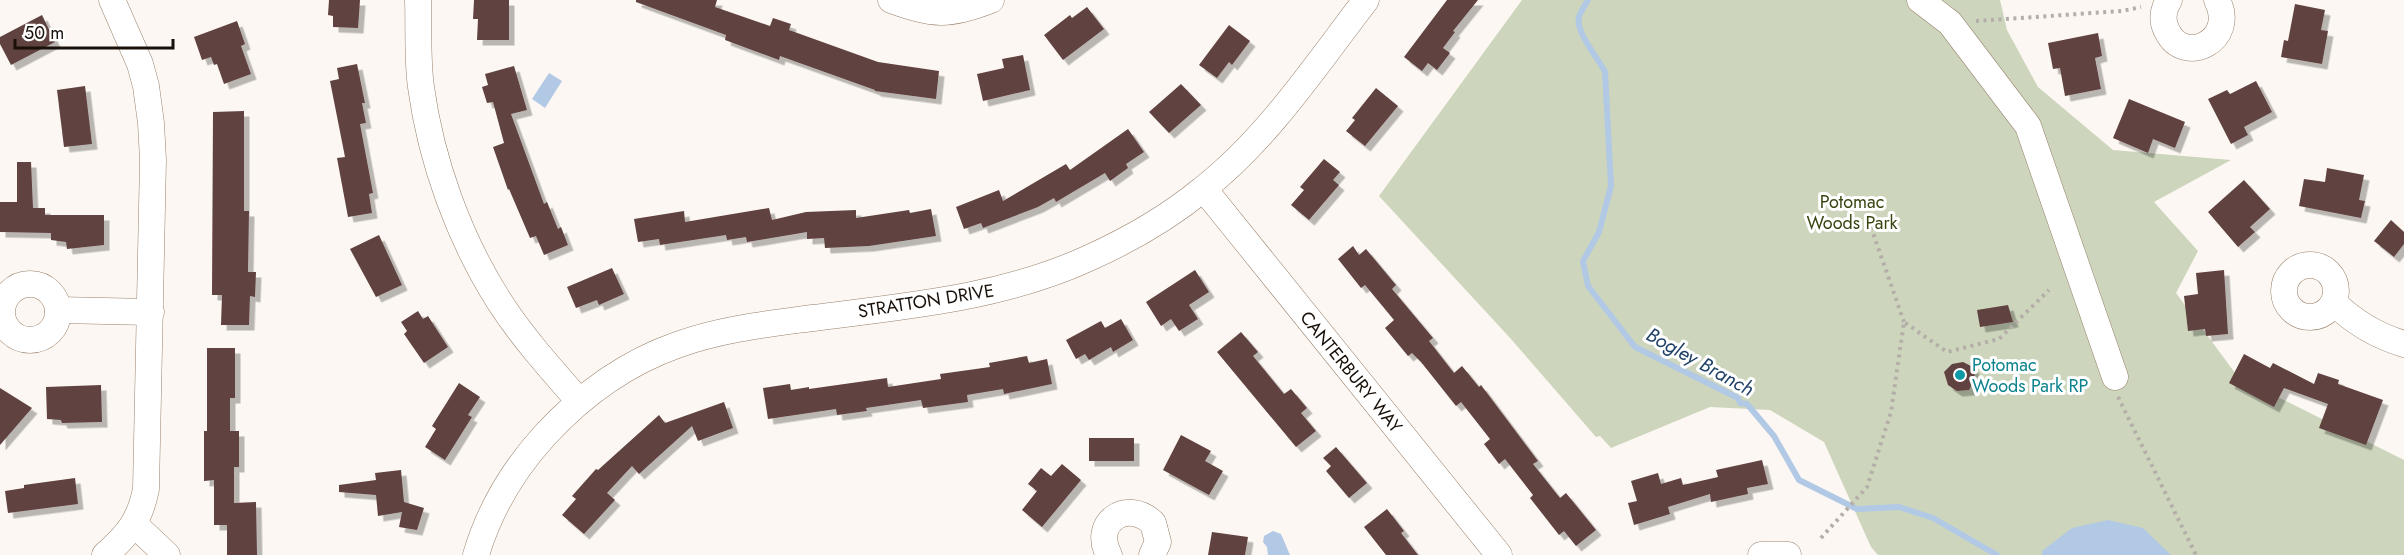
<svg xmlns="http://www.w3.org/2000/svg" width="2404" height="555" viewBox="0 0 2404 555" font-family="Jost,sans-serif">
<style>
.green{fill:#cdd6bc}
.water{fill:#b2c9e6}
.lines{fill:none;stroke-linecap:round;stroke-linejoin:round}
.stream{stroke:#b2c9e6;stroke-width:6}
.building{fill:#604240;filter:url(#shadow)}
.minor-casing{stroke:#99806c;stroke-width:27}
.path{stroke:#b4aea8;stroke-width:4;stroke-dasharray:3 4.5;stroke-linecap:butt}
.minor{stroke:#fff;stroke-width:26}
.culture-dot{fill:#0f9aa8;stroke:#fff;stroke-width:2}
.labels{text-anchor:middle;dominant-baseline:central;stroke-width:6;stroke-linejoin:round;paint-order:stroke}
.park-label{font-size:18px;fill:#374510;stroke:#fff}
.street-label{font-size:18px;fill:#191009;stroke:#fff}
.culture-label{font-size:18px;fill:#0d838f;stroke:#fff;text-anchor:start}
.water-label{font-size:20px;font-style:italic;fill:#204168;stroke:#fff}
</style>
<defs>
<filter id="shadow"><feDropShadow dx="5.5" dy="5.5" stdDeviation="0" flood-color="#0004"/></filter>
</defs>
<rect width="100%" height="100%" fill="#fcf7f2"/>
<path class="green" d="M1522 0H2000L2007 30 2038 87 2113 150 2231 160 2154 202 2198 251 2176 293 2238 377 2404 460V555H1878L1871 547 1824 442 1770 410 1710 407 1611 448 1600 436 1596 437 1511 339 1379 196Z"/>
<g class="water">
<path d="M549 73 562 81 545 108 532 99Z"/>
<path d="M2108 520 2143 528 2171 555H2042V551L2072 528Z"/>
<path d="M1273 531 1281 534 1290 555H1268L1267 547 1263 542 1264 536Z"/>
</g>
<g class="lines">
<path class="stream" d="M1588 0C1585 5 1581 11 1579 17 1575 32 1599 59 1605 72L1611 186 1599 232 1583 261 1588 286 1635 347 1738 398 1740 403 1747 404 1774 436 1799 480 1857 509 1899 507 1933 518 1997 555"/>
</g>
<g class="building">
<path d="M329 0H360L358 28 333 27V16L328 15Z"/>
<path d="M474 0H509V40H477L478 19H473Z"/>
<path d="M636 0H717L715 7 770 26 773 18 791 24 789 30 878 62 939 71 936 99 875 91V90L780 56 779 60 725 40 726 35 636 2Z"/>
<path d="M1447 0H1478L1453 31 1455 32 1443 48 1450 53 1437 70 1428 63 1422 71 1404 57Z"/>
<path d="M2295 4 2325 10 2321 30 2328 31 2322 64 2281 57 2284 40 2288 41Z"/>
<path d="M1087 7 1104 29 1063 60 1044 35 1070 15 1072 18Z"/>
<path d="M42 15 55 42 11 65 0 44V37Z"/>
<path d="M237 21 245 44 241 46 251 74 224 84 217 64 214 65 211 57 202 60 194 37Z"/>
<path d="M1229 25 1250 41 1232 65 1229 62 1217 78 1199 65Z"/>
<path d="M2098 33 2102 56 2095 58 2101 89 2065 96 2060 68 2053 69 2048 43Z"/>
<path d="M1023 55 1030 90 983 101 977 74 1004 68 1002 59Z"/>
<path d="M357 64 365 103H362L366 123 360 124 373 193 369 194 372 213 348 217 337 158 345 157 330 81 339 79 337 68Z"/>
<path d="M514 66 527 110 511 114 544 204 547 202 558 229 561 227 568 245 544 255 536 236 530 238 509 189 508 190 493 147 504 143 493 102 487 103 482 87 488 85 485 74Z"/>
<path d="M2256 81 2272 112 2244 127 2248 135 2231 144 2208 99 2227 90 2230 94Z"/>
<path d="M1181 84 1201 105 1169 133 1149 112Z"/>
<path d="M85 86 92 144 64 147 57 90Z"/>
<path d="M1376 88 1398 106 1365 146 1346 131 1355 120 1352 118Z"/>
<path d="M2129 99 2185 122 2175 148 2153 139 2148 153 2113 138Z"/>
<path d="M244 111V211H249L248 272H256L255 297 250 296 249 325H221L222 295H212L213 112Z"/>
<path d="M1128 129 1144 152 1126 164 1128 168 1110 181 1105 173 1056 202 1054 198 1038 207 983 228 981 223 964 229 956 207 999 190 1003 201 1066 164 1070 170Z"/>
<path d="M1324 159 1340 172 1333 180 1339 185 1309 220 1291 205 1304 190 1300 187Z"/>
<path d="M17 162H31L33 208H45V215H104V245L67 249 66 242 51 240V233L0 232V202H17Z"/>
<path d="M2327 168 2364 175 2359 200 2365 201 2361 218 2299 206 2304 179 2325 182Z"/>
<path d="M2244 180 2270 209 2250 227 2255 232 2238 247 2208 212Z"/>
<path d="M769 208 772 220 806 212 856 210V218L909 210 910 213 931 209 936 236 869 246 825 248 824 238 807 239V232L747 242 746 237 727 240 726 235 660 245 659 239 638 242 634 219 684 211 685 222Z"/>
<path d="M2391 220 2404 232V244L2394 257 2374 241Z"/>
<path d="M379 235 402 285 376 297 350 249Z"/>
<path d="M1353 246 1359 255 1366 249 1396 285 1392 289 1433 338 1429 341 1454 373 1462 366 1479 387 1481 385 1538 461 1533 464 1560 498 1566 493 1596 530 1576 546 1564 531 1559 535 1530 498 1533 495 1505 459 1499 464 1484 444 1490 439 1461 402 1456 406 1421 362 1412 353 1408 356 1385 328 1394 320 1365 285 1361 288 1338 259Z"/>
<path d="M612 268 624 294 599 305 597 300 576 308 567 287Z"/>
<path d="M1195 270 1209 292 1189 305 1198 319 1179 331 1171 319 1161 326 1146 302Z"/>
<path d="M2224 270 2228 334 2206 336 2205 329 2188 331 2184 296 2198 294 2196 273Z"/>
<path d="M2008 305 2013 322 1980 327 1977 310Z"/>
<path d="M418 311 423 319 428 316 448 347 424 363 404 334 407 331 401 322Z"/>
<path d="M1121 319 1133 340 1113 352 1111 347 1089 360 1085 354 1076 359 1066 340 1101 321 1105 328Z"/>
<path d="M1241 332 1258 352 1253 356 1284 394 1291 389 1307 408 1301 413 1316 431 1296 447 1217 352Z"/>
<path d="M207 348H235V398H230V431H239V467H234V503L256 502 257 555H227V525H214V480L204 481V431H207Z"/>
<path d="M2244 354 2270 368 2273 363 2314 384 2318 373 2339 380 2338 384 2383 400 2366 445 2319 428 2328 404 2284 388 2274 407 2229 383Z"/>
<path d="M1027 356 1029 363 1047 359 1052 384 1004 394 1003 389 967 395 968 402 923 408 921 400 866 408 867 411 837 415 836 409 768 419 763 388 790 384 791 390 809 387V389L887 378 888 387 941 379 940 374 990 367 989 363Z"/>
<path d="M1963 362 1973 367 1975 378 1969 390 1957 391 1948 385 1944 372 1952 364Z"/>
<path d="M459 383 480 397 468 415 472 417 445 460 425 447 436 429 432 426Z"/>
<path d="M101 385 102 422 62 423 61 420 47 419 46 387Z"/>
<path d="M0 388 32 408 0 445Z"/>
<path d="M724 402 733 428 698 441 692 426 639 474 632 466 607 493 615 500 584 534 562 515 576 499 572 496 596 469 598 470 659 415 665 423Z"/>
<path d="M1181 435 1211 451 1205 461 1223 471 1209 495 1163 470Z"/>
<rect x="1089" y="438" width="45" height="23"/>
<path d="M1336 447 1367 483 1349 498 1326 471 1331 466 1323 458Z"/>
<path d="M1762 460 1768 484 1747 488 1748 494 1711 502 1710 494 1668 507 1670 514 1634 525 1628 503 1637 501 1631 481 1658 473 1661 484 1681 478 1683 485 1718 477 1716 470Z"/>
<path d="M1062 464 1081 480 1042 527 1022 510 1037 491 1028 484 1041 468 1051 476Z"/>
<path d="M401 470 404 502 424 508 417 530 399 527 402 512 378 516 376 495 339 492V485L376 480 375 473Z"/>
<path d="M75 478 78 504 8 513 5 491 24 488V485Z"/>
<path d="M1387 509 1404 531 1401 533 1418 555H1386L1364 527Z"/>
<path d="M1212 532 1248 537 1245 555H1208Z"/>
</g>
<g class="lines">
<defs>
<g id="minor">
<path d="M418 0C419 29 417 59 421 87 431 161 459 238 499 301 522 337 551 369 579 401"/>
<path d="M891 0C933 15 948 17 991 0"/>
<path d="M1920 0 1950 23 2028 126 2115 377"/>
<path d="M2169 0C2163 10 2161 20 2167 31 2184 67 2238 40 2217 0"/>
<path d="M1204 189 1499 555"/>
<circle cx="2310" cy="291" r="26"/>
<circle cx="30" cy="312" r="28"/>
<path d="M2334 303C2354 322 2377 336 2404 344"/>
<path d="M58 310 151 312"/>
<path d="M134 524 167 555"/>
<path d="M105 555C128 535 140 520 146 489L153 160 151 123 146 86 140 64 112 0"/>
<path d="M476 555C489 511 514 469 545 435 581 396 626 363 677 345 721 329 767 324 813 318 907 306 1002 298 1089 258 1129 240 1169 217 1203 189 1268 138 1316 65 1366 0"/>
<path d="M1109 555C1091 523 1127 498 1153 523L1158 542 1152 555"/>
<path d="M1761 555H1788"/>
</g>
</defs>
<use href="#minor" class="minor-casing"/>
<g class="path">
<path d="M1976 21 2122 11 2141 7"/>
<path d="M1866 213 1904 322"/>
<path d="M2118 397 2196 555"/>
<path d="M1821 538 1867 487 1891 412 1904 322 1947 352 1999 339 2049 290"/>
</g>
<use href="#minor" class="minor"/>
</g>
<circle class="culture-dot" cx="1960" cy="375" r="6"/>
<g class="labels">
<g class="park-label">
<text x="1852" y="202">Potomac<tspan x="1852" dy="21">Woods Park</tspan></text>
</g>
<g class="street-label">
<text transform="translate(926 301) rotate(-9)">STRATTON DRIVE</text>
<text transform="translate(1351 372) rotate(51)">CANTERBURY WAY</text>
</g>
<g class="culture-label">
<text x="1972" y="365">Potomac<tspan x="1972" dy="21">Woods Park RP</tspan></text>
</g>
<g class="water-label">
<text transform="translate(1700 362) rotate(29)">Bogley Branch</text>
</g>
</g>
<path d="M15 39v9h158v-9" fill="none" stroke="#191009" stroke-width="3"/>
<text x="24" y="39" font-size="18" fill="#191009" stroke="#ffffff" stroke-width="4.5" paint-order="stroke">50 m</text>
</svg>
